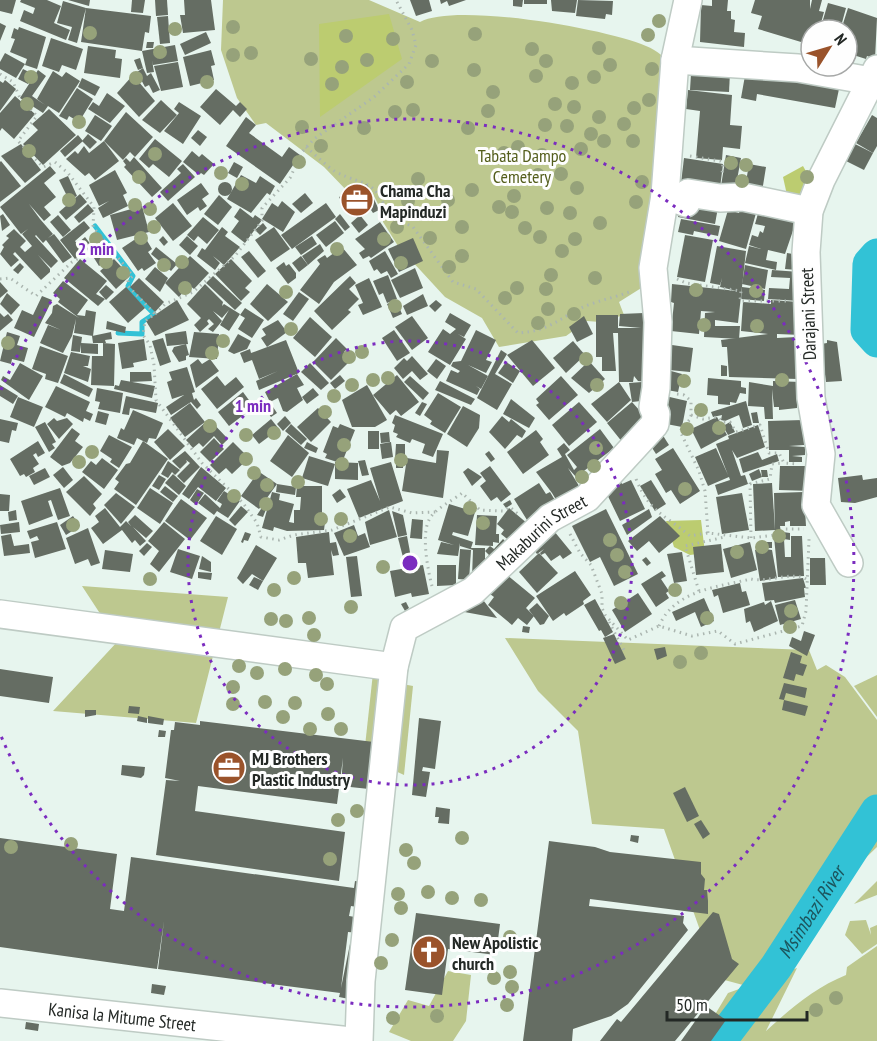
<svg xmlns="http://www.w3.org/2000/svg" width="877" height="1041" viewBox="0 0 877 1041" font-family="'PT Sans Narrow',sans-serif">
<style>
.green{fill:#bdc88f}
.forest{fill:#bccc70}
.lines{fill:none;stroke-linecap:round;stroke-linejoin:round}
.stream{stroke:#32c2d6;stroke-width:5}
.river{stroke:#32c2d6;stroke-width:33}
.building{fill:#656d63}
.minor-casing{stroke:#becbc4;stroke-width:30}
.path{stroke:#abb6b0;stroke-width:3;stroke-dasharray:1.5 4.5;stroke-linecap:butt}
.minor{stroke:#fff;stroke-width:27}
.tree{fill:#96a27a}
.ring{fill:none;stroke:#7b2cbf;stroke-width:3;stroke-dasharray:3 6}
.labels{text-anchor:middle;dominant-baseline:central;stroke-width:6;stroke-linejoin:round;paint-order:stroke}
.park-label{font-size:18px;fill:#545e1c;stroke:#fefefe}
.poi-label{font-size:18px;font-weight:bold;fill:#232825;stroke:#fefefe;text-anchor:start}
.street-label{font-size:18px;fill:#232825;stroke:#fefefe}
.water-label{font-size:20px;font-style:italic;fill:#1c555d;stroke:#fefefe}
.centre{fill:#7b2cbf;stroke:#fefefe;stroke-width:3}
.ring-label{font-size:18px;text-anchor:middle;font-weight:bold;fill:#7b2cbf;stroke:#fefefe;stroke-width:6;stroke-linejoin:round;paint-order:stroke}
</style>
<rect width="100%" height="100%" fill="#e7f5ee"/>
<g class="green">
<path d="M223 0H369L420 22C455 2 607 29 646 46 657 50 667 60 676 67L654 280 619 302 624 315 600 322 587 321 566 336 499 347 482 318 445 297 398 246 383 222V214L371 190 350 194 324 167 266 123 256 125 237 98 221 50Z"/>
<path d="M82 586 228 597 196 723 53 711 118 641Z"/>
<path d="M505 638 809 650 817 670 826 665 845 677 877 720V847L797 924 793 922 786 930 774 966 743 985 717 978 664 829 592 824 578 731 538 691Z"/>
<path d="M373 673 388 676 375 751 365 746Z"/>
<path d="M877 675V717L854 686Z"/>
<path d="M397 683 413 686 404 775 389 768Z"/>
<path d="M877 881V895L854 904Z"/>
<path d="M866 920 871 935 870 928 877 925V944L862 954 845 935 850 921Z"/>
<path d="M877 946V1041H699L728 993 797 968 766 1031C790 1009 816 987 846 975L847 967Z"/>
<path d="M448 971 471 975 466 1021 453 1041H411L389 1032 408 1000 429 1006Z"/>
</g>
<g class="forest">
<path d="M389 14 402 59 320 117 319 24Z"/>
<path d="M803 166 812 182 811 196 787 195 783 177Z"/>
<path d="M701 520 705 553 690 555 674 547 666 521Z"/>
</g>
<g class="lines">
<path class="stream" d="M95 226 133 276 128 286 130 289 154 314 142 322V334L118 333"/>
<g class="river">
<path d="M877 255 869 264 867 330 877 341"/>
<path id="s1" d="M720 1041 776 967 877 811"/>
</g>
</g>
<g class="building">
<path d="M0 0H16L12 14 0 11Z"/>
<path d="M21 0H47L61 6 54 23 70 30 66 40 20 21 24 10 33 14 35 8 20 2Z"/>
<path d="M68 0H90L89 6Z"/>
<path d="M132 0H145L143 13 131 12Z"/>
<path d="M155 0H167L168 15 156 16Z"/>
<path d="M184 0H211L215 30 183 33 180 15H185Z"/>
<path d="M410 0H429L432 11 416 16Z"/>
<path d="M440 0H466L449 6 447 1 441 4Z"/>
<path d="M513 0H523L522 7 513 6Z"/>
<rect x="524" y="0" width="23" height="4"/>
<path d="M551 0H577L575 13 552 11Z"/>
<path d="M578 0 613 1 612 15 606 14 605 19 576 16Z"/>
<path d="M712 0H728L727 11H731V19L735 20 734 32 745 33 744 47 700 42 701 5 712 6Z"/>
<path d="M755 0H810V9L812 0H822L819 11 824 12 819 30H811V45L758 29 762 16 751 13Z"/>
<path d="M63 1 86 8 151 16 149 33 145 32 142 51 81 42 86 8 77 43 68 40 72 27 57 23Z"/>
<path d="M828 3 846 8 840 30H820Z"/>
<path d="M848 8 877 18 875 59 867 56 866 59 847 53V30H841Z"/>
<path d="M168 16 170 43 160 44 157 17Z"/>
<path d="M0 23 6 26 0 41Z"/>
<path d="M19 27 46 37 37 69 25 65 27 59 10 52 15 39 11 38 14 28 18 30Z"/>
<path d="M206 32 211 43 185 55 180 44Z"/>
<path d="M51 38 83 49 76 70 62 65 59 72 42 66Z"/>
<path d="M147 42H154L153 48H146Z"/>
<path d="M175 45 178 61 153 65 152 60 154 72 147 73 142 51Z"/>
<path d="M88 46 116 50 115 58 122 59 120 78 84 73Z"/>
<path d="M211 50 215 65 211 66 214 80 190 86 183 57Z"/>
<path d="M5 53 25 64 16 78 0 69V62Z"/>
<path d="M140 58 143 68 138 70 134 60Z"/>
<path d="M178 62 183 87 161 91 154 66Z"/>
<path d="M143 68 147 76 151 73 160 90 153 93 149 85 145 87 137 72Z"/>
<path d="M23 69 33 74 28 84 18 79Z"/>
<path d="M38 70 46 76 32 96 45 105 37 99 53 71 62 77 66 72 80 81 59 113 48 106 43 113 20 98Z"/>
<path d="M746 70 839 89 835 108 757 94 756 101 741 98Z"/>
<path d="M730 73 729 92 690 90 691 74Z"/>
<path d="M133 75 155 101 139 117 117 93Z"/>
<path d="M82 78 100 87 95 96 78 87Z"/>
<path d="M5 80 16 89 0 111V81L3 83Z"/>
<path d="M77 88 93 99 79 122 69 116 67 120 59 116Z"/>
<path d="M216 89 236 106 240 102 247 109 240 117 233 110 220 125 200 107Z"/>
<path d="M688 90 732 95 730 125 742 126 740 149 723 147 722 160 696 158 700 111 686 109Z"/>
<path d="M107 93 125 106 110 123 88 109 93 102 99 106Z"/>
<path d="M15 96 35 114 14 139 2 128 0 131V113Z"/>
<path d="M161 100 177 115 160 133 142 120Z"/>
<path d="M179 102 201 116 183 144 164 131 179 113 174 109Z"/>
<path d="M49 109 76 135 43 165 23 144 38 130 32 124Z"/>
<path d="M126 112 153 137 135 157 130 152 123 160 104 141Z"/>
<path d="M95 115 112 126 101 141 85 131Z"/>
<path d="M872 115 877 118V146L873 153 856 143Z"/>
<path d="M246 117 256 125 249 133 282 157 289 147 300 155 280 184 226 146Z"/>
<path d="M198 130 207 137 200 146 191 138Z"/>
<path d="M88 134 97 142 90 149 82 141Z"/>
<path d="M78 135 83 141 65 157 60 151Z"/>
<path d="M155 139 182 161 169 177 153 164 149 168 139 159Z"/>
<path d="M104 141 119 161 95 180 89 173 85 176 66 159 75 151 78 154 84 146 89 153Z"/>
<path d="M851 142 873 153 864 170 842 159Z"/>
<path d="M21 144 41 170 25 183 1 156Z"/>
<path d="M192 151 199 157 202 154 214 164 204 175 201 173 199 175 183 162Z"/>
<path d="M726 155 741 158 737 180 746 182 749 164 766 167 761 198 720 192Z"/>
<path d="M134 157 162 188 152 197 124 167 126 165 123 161 126 158 130 162Z"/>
<path d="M684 158 723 164 719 196 679 200Z"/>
<path d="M1 161 21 186 0 202V162Z"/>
<path d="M234 162 243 167 237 178 228 173Z"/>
<path d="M183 164 195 177 168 201 160 192 181 173 177 169Z"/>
<path d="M50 166 56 173 44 183 56 197 44 207 51 215 44 221 29 204 40 219 30 226 40 219 53 234 48 238 54 234 72 257 63 263 46 240 43 243 36 235 35 236 58 261 51 268 38 255 50 269V272L41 280 15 252 13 254 19 260 11 267 0 254 4 247 2 245 9 238 6 236 14 229 26 241 20 247 25 252 32 246 22 234 28 229 21 234 0 207Z"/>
<path d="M115 170 127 193 123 195 128 206 103 218 98 208 109 201 99 206 89 185Z"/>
<path d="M241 175 256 183 260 176 275 186 270 195 267 193 251 213 227 199Z"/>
<path d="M68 176 77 196 69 200 59 180Z"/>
<circle cx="225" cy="189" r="7"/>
<path d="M201 183 209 194 202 199 207 206 200 211 198 207 187 215 177 200Z"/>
<path d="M367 184 379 210 373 213 371 210 361 214 356 204 345 209 339 197Z"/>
<path d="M305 193 313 203 301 213 292 204Z"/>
<path d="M80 194 87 202 66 220 59 212Z"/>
<path d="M219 195 232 207 218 225 204 214Z"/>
<path d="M282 201 295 212 283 232 262 219 272 203 278 207Z"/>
<path d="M719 202 715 224 678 217 680 206Z"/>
<path d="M742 202 758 206 746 249 719 241 728 210 739 213Z"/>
<path d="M173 203 192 226 173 241 155 218Z"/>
<path d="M326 203 336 217 292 249 281 235Z"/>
<path d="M761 203 799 213 785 254 768 250 766 260 777 262 776 270 745 263 749 246 761 249 749 245 752 235 758 237 760 231 763 233 765 226 755 224Z"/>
<path d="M88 204 94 211 79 223 74 217Z"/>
<path d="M142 206 149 232 117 240 110 215Z"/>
<path d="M240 208 253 218 255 215 262 220 245 243 231 232 239 221 234 217Z"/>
<path d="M3 214 10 225 2 231 0 216Z"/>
<path d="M340 214 350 227 345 231 335 219Z"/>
<path d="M58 215 71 230 63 237 50 222Z"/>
<path d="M360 215 368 225 359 233 351 223Z"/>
<path d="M203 217 219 230 207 244 198 236 194 241 187 235Z"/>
<path d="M681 219 720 226 718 236 694 231 693 235 678 232Z"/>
<path d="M84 221 90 228 75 241 77 244 85 237 92 246 75 259 60 240Z"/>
<path d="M335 221 344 233 326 247 316 235Z"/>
<path d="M380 222 394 242 371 258 369 256 363 259 359 253 365 249 355 239Z"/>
<path d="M263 223 267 228 260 235 255 230Z"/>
<path d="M222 227 228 232 225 236 240 247 224 265 213 256 220 263 215 270 197 256 202 248 205 250Z"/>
<path d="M274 227 290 249 271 262 255 240Z"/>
<path d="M143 234 152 249 148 252 156 263 144 271 142 268 138 271 122 248Z"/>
<path d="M685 235 713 240 705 282 677 277Z"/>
<path d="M163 236 168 242 164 246 159 240Z"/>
<path d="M187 236 198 246 190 255 179 245Z"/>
<path d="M312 236 317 244 301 255 295 247Z"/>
<path d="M413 238 423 261 399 272 388 249Z"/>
<path d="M320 244 324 251 308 265 302 256Z"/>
<path d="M717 246 746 251 738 323 715 320V326H740L739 339 704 337 705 313 715 312 701 311 699 334 671 331 674 303 671 302 672 284 737 291 720 287 722 278 720 285 710 283Z"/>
<path d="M156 247 177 264 171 271 151 254Z"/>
<path d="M342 247 357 265 334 282 319 304 300 290 320 264 317 260 325 255 327 258Z"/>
<path d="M104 251 110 259 99 266 94 258Z"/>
<path d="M249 251 266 271 258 278 241 257Z"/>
<path d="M385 251 398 274 391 278 387 271 381 274 377 269 374 271 369 261Z"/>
<path d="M787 253 799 255 797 270 785 269Z"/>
<path d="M190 256 209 273 194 289 189 285 179 297 165 283Z"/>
<path d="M301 256 308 265 299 272 292 263Z"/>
<path d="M80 259 107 281 96 294 105 299 98 306 64 278Z"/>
<path d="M114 259 130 276 116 289 100 271Z"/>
<path d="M231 259 252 281 245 288 250 292 241 301 215 274Z"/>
<path d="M284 262 286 266 289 264 296 273V278L288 284 276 268Z"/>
<path d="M20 263 24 267 18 274 13 270Z"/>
<path d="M745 265 768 270 765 289 742 284Z"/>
<path d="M155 267 168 278 160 292 145 279Z"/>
<path d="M415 268 423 288 400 298 391 280Z"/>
<path d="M772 270 800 272 799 301 768 299 769 288 789 289 790 278 771 277Z"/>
<path d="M388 275 397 299 387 303 383 293 379 295 373 281Z"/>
<path d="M213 276 242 303 235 310 206 283Z"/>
<path d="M350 276 356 283 349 289 359 299 348 310 351 312 332 330 314 311Z"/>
<path d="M139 278 164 302 155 312 130 287Z"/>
<path d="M369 278 382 307 363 315 358 305 363 303 355 285Z"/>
<path d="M63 281 88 300 77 315 85 316 86 310 96 312 93 336 74 333 76 319 72 336 63 353 40 343 48 325 61 330 45 323 52 313 53 306 57 304 79 318 58 302 60 299 53 293Z"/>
<path d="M0 282 8 291 0 298Z"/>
<path d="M205 284 223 302 222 306 224 304 240 314 229 331 220 325 229 310 222 318 213 311 222 321 213 332 208 329 214 324 209 319 207 321 209 324 200 332 194 325 201 318 187 304Z"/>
<path d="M267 284 288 302 268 321 250 304Z"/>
<path d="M106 285 114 292 106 300 99 292Z"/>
<path d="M126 287 145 308 128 323 109 302Z"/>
<path d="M742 287 765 290 764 301 741 299Z"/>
<path d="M299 292 309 299 293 321 283 314Z"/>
<path d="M7 293 20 305 11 315 0 304Z"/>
<path d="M423 294 428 306 407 315 403 306Z"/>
<path d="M42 296 52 300 34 337 14 328 22 310 33 315Z"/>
<path d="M177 300 189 320 155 336 146 321Z"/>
<path d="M396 300 402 314 393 318 387 304Z"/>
<path d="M436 300 442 305 435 312 429 306Z"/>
<path d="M771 300 799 302 802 335 777 334V338L797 337 798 379 729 377 727 347H722L721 340 768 334 741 331 743 302 771 304Z"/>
<path d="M245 308 264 320 252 338 238 329 245 318 240 315Z"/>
<path d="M0 313 4 317 8 314 13 320 0 331Z"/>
<path d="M450 313 471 325 464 337 458 334 466 339 450 365 428 352 443 329 450 334 456 329 445 322Z"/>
<path d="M644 313 652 314 648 382 638 381 634 376 633 382H619L631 400 607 422 591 404 619 382 618 333H613L616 371H602V357H596V315H618V328H641L619 326 620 314Z"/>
<path d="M412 316 428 338 412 350 395 327Z"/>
<path d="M584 316 593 334 577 342 569 327Z"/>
<path d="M310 317 332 337 315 357 293 338Z"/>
<path d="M278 320 287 332 267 347 261 338 266 335 262 329Z"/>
<path d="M107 321 126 327 125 333 106 329Z"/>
<path d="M394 330 410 353 397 361 382 338Z"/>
<path d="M476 330 496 340 486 360 492 362 486 373 468 365 488 376 481 389 476 386 480 389 477 395 446 381 451 370 458 373 460 371 451 366 453 362 461 361Z"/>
<path d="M186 331 188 344 167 346 165 334Z"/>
<path d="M7 332 20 336 17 345 28 348 24 362 12 359 11 364 0 361Z"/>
<path d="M111 332 112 339 105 340 106 343H93L92 336Z"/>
<path d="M194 332 219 334 217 359 189 357Z"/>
<path d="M238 334 251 341 247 349 234 354 228 351Z"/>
<path d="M73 335 82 337 80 352 71 351Z"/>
<path d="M163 338 171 362 160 366 152 341Z"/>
<path d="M336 338 347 349 344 352 351 360 331 380 313 362Z"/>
<path d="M144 339 147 360 133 363 134 367 122 369 118 343Z"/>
<path d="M286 340 299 373 259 390 256 381 278 371 259 379 252 360 244 363 240 353 250 349 251 353Z"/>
<path d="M532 340 555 368 533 386 507 355Z"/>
<path d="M827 340 837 342 842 381 826 382 821 344 827 343Z"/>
<path d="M573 341 585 355 566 373 553 358Z"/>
<path d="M81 343 98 344V354L81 353Z"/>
<path d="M103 343 115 344 114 386 91 385 92 356H103Z"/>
<path d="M186 344 189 355 186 356V360L179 362 172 351 174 347Z"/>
<path d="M672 345 693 348 690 372 669 370Z"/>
<path d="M40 346 68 356 58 383 45 379 46 374 32 369Z"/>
<path d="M501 350 507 354 495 374 512 384 497 410 477 398Z"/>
<path d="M71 352 90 356 88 366H83L91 369 88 382 64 373Z"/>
<path d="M412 356 428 374 420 380 412 371 403 379 394 368 404 358 407 361Z"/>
<path d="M198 359 202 364 210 359 219 371 196 388 190 365Z"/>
<path d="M436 359 446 366 437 379 427 371Z"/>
<path d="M589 361 605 379 589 393 571 378Z"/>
<path d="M506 362 520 371 513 383 498 373Z"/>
<path d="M20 363 43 376 29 400 1 380 3 376 10 380Z"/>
<path d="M310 363 329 383 321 390 301 372Z"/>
<path d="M721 365 727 366V376H721Z"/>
<path d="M187 367 195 392 192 393 194 400 196 398 201 405 197 409 191 402 171 415 166 407 184 395 172 399 167 382 172 380 169 372Z"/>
<path d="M671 371 682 374 678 392 667 390Z"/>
<path d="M130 372H151L152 381 130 382Z"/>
<path d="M64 374 93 389 89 397 60 383Z"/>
<path d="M297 374 304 385 297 388 303 400 287 412 283 411 278 398 270 402 265 392Z"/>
<path d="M340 375 345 381 335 389 330 383Z"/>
<path d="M397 375 419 402 401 416 396 410 390 415 373 395Z"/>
<path d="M217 376 225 386 236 377 244 387 217 409 201 389Z"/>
<path d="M410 376 429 393 423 400 404 382Z"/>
<path d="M561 376 578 395 549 420 536 405 539 403 536 399Z"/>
<path d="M708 378 741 381V387L746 388V394L740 393 736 403 730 402V405L718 404V396L707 395Z"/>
<path d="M121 380 155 386 152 398 114 389 115 385 119 386Z"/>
<path d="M440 381 475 399 471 405 435 390Z"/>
<path d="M773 381 801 382V389H797V408L779 410V407H774L772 389 773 419H765L764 407 748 406 749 382 773 386Z"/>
<path d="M642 382 641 401 632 402 629 383Z"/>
<path d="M0 385 18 396 13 404 0 396Z"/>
<path d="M367 385 387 420 375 427H352L342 400Z"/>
<path d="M56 386 90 402 86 411 93 414 90 421 84 418 83 422 67 413 65 417 45 407Z"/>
<path d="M97 388 123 393 120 413 98 409 100 402 95 401Z"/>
<path d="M313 388 319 395 307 404 302 397Z"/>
<path d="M243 392 254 407 229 426 218 412Z"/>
<path d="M438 393 461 407 445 433 430 424 432 421 424 415Z"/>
<path d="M661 395 687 401 682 427 656 422Z"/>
<path d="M126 396 158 403 156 413 130 408 129 415 122 414Z"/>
<path d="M18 397 43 407 34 427 10 417Z"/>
<path d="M511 399 535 418 529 428 503 414Z"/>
<path d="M746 401 752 425 743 428 739 415 725 421 721 420 722 415 713 417 711 412Z"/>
<path d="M422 402 427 404 420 416 415 413Z"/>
<path d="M579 402 597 422 569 446 552 425Z"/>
<path d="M632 402 640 411 645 407 655 420 627 448 607 423Z"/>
<path d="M190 403 205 422 185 437 170 418Z"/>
<path d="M271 404 277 413 271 417 265 408Z"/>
<path d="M463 406 480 415 479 428 467 447 447 434Z"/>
<path d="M318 408 331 422 311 442 297 427Z"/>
<path d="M133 410 163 423 156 439 149 438 147 443 137 438 134 445 117 438 121 428 124 430Z"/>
<path d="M98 411 109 414 106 425 95 422Z"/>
<path d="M757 412 759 423H753L751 413Z"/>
<path d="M395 415 443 434 433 457 422 453 425 444 412 439 410 443 396 437 398 434 393 432 395 425 392 423Z"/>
<path d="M285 416 291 423 283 431 277 424Z"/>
<path d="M502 416 509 422 511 419 526 431 522 438 517 435 505 449 489 432Z"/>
<path d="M717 417 727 435 701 449 691 429Z"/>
<path d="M54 418 57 421 67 418 73 424 59 439 47 424Z"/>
<path d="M0 419 18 423 16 431 12 430 9 443 0 441Z"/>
<path d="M209 419 228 439 222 445 214 436 203 447 199 443 193 448 186 440Z"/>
<path d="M271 419 279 429 259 444 252 435Z"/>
<path d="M803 420 804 445 789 446 805 447V455L792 456 802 457V462H789V450H769L768 421Z"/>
<path d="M45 422 56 442 52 444 55 448 49 452 35 427Z"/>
<path d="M730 422 735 432 728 435 723 426Z"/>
<path d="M291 424 307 439 301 445 285 431Z"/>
<path d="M340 424 355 430 343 460 339 458 337 462 358 463V480L335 479V462H337L325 458 327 454 323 452 333 426 338 428Z"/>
<path d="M758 425 765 447 737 458 732 450 741 476 745 475 748 484 718 495 715 485 730 480 729 477 708 486 695 457 716 448 728 475 716 444 729 439 728 436Z"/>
<path d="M72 428 80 434 75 441 83 447 70 463 62 466 50 457Z"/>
<path d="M168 429 185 446 170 460 154 442Z"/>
<path d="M600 429 614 448 576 477 568 468 584 494 561 508 552 493 559 489 552 493 536 472 562 457 557 449 564 443 570 450 565 454 574 470 577 467 567 455Z"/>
<path d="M536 430 543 439 540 442 549 455 523 474 507 452Z"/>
<rect x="368" y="431" width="11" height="18"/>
<path d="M389 432 390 442 381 443 380 433Z"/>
<path d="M662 434 669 445 656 454 649 443Z"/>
<path d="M109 435 132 447 119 468 110 462 112 459 100 451Z"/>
<path d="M288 435 309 453 292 477 270 461Z"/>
<path d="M214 438 224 449 210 462 200 452Z"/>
<path d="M38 441 45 453 38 457 36 453 33 455 39 464 33 468 35 472 26 477 24 474 20 476 10 459Z"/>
<path d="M143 441 168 459 136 505 114 489 119 482 115 479 126 464 130 463Z"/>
<path d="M233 442 249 458 232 474 226 468 219 474 210 465Z"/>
<path d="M307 442 318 448 316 453 304 448Z"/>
<path d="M391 442 393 457 382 459 380 444Z"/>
<path d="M396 444H405V461L395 460Z"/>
<path d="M673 448 700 491 680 504 671 490 666 493 655 474 662 470 655 459Z"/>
<path d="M437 450 449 451 443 498 402 491 407 458 436 463Z"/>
<path d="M185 451 200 467 184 483 177 476 190 463 186 460 187 462 180 469 172 461Z"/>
<path d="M489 451 495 459 491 462 485 454Z"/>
<path d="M758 452 762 460 777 454 779 461 743 473 739 459Z"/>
<path d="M309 456 335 464 328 486 302 478Z"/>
<path d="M102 458 118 470 104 489 82 472 91 461 96 465Z"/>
<path d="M365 460 369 475 362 476 358 461Z"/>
<path d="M168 461 180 470 175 475 172 472 168 478 161 474Z"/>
<path d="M391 462 403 501 359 518 347 489 371 480 380 501 370 468Z"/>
<rect x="396" y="462" width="7" height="6"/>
<path d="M490 466 511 494 501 502 497 497 491 501 480 486 486 481 480 473Z"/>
<path d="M780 466H811L812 491 779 490Z"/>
<path d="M63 467 73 480 64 488 53 475Z"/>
<path d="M201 467 226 488 216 501 198 487 189 499 182 494Z"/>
<path d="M45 468 50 477 34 485 29 476Z"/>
<path d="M468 468 482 477 472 486 463 472Z"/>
<path d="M255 469 277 484 259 509 241 496 254 478 250 476Z"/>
<path d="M759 469 762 477 752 481 749 474Z"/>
<path d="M761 470H767L768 477H762Z"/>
<path d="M173 474 186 486 179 495 165 483Z"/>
<path d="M159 475 166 479 159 490 152 486Z"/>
<path d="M862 475 863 480 877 478V497L855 503 841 502 838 478Z"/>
<path d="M84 476 102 494 93 504 96 508 90 516 66 492Z"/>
<path d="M620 480 622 484 631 480 645 509 620 521 604 488Z"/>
<path d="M651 480 666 504 655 511 640 486Z"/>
<path d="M539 483 546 494 550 492 559 507 542 511 527 520 514 499Z"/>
<path d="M772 483 775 530 755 531 753 484Z"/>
<path d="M277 484 296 487 295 495 276 492Z"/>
<path d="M165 486 178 496 173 502 160 492Z"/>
<path d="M297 486H322V522H325L324 530 287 531 274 527 273 531 262 528 272 492 280 494 279 500 294 504 289 522 294 523V510H300L301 497H296Z"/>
<path d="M60 488 70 516 58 520 51 500 48 501 53 516 29 525 21 501Z"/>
<path d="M150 488 173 503 160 524 137 508Z"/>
<path d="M197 489 204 493 196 505 190 500Z"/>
<path d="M340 489 346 497 337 503 332 495Z"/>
<path d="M224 491 240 501 228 518 217 511 214 515 198 503 205 494 220 508 222 504 217 501Z"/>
<path d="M804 492 806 526H790V521L785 522V526H780L781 533 775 534 774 493Z"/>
<path d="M116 493 135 507 121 524 104 505Z"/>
<path d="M742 493 749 530 722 534 716 497Z"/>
<path d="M0 494 10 495 9 511H0Z"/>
<path d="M181 499 207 518 190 540 165 521Z"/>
<path d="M510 500 512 504 506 508 503 504Z"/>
<path d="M449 504 475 512 468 536 453 532 452 535 473 542 471 548H485V569L472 577 473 550 460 546V543L458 556 437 554 441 542 454 545 438 540Z"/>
<path d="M241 506 248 512 235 526 229 520Z"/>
<path d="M263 506 267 507 263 517 257 515Z"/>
<path d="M105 508 120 527 126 521 131 526 128 522 135 515 153 531 146 538 133 527 146 541 140 546 135 540 132 543 122 530 103 544 91 528 99 522 95 516Z"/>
<path d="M509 508 528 524 512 543 501 534 504 530 497 524Z"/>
<path d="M606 509 638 574 614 586 600 557 590 562 572 526Z"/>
<path d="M649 509 652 517 627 535 622 525Z"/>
<path d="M16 510 17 520 9 521 8 512Z"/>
<path d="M389 510 397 537 370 545 365 522Z"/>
<path d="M392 511 403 515 407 535 398 537Z"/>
<path d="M477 515 497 516 496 534H499V543L493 542V546L475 545Z"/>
<path d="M73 516 80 526 66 535 60 525Z"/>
<path d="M216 516 237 529 222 555 200 541Z"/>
<path d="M660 516 680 536 659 553 649 541 637 551 628 541Z"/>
<path d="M412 519 423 520 422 539 410 538Z"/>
<path d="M19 522 20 532 1 534 0 525Z"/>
<path d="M57 522 66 549 35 558 31 542 39 540 37 536 30 539 27 531Z"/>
<path d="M164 522 185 539 159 572 150 564 159 551 148 541Z"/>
<path d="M354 525 358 536 365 533 370 547 344 556 334 533Z"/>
<path d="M88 528 100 563 91 566 88 559 75 564 66 538Z"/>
<path d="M554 531 572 553 563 559 560 555 551 561 545 553 541 555 540 553 544 549 537 554 532 547Z"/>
<path d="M245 532 251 534 248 541 244 540 243 543 241 542Z"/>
<path d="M329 532 330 543 336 542 339 555 333 556 331 550 334 575 308 578 306 563H298L296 537Z"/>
<path d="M783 532 790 533V540L784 539 785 557H791V536H802L804 576 778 577 774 537H783Z"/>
<path d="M11 534 14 546 29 544 30 553 4 556 1 536Z"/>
<path d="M407 536 412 563 405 565 398 538Z"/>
<path d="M503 539 513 549 494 567 485 559 489 555 485 551 490 546 494 549Z"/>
<path d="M750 542 757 570 731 578 723 549Z"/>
<rect x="766" y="542" width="6" height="6"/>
<path d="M147 543 152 547 144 556 139 551Z"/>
<path d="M721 544 724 572 696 575 693 547Z"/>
<path d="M256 545 277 558 263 581 252 574 243 584 237 578Z"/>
<path d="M178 549 200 556 192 579 170 572Z"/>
<path d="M460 549 471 550 469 580 458 579Z"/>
<path d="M765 549 772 550 777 578 760 581 755 550Z"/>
<path d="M105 550 133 554 130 572 102 569Z"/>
<path d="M682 552 687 581 674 583 667 554Z"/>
<path d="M539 553 558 573 537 593 519 572Z"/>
<path d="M202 556 211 562V572L199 569Z"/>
<path d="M357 556 362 596 351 597 346 557Z"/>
<path d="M646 557 651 563 647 566 642 560Z"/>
<path d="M810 558H825L826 585H810Z"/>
<path d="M423 565 429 594 412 597 411 593 395 597 390 571Z"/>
<path d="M437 565H456V585L437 586Z"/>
<path d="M575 571 591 595 583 601 584 604 566 616 564 613 553 621 536 596Z"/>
<path d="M662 571 666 576 661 579 669 591 666 593 669 598 656 607 641 584Z"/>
<path d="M198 572 212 573 211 580 198 578Z"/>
<path d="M506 574 535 598 526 608 534 616 527 625 518 618 512 625 488 605 494 597 490 594Z"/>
<path d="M254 577 263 581 258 590 249 585Z"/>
<path d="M803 578 806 588H804L805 597 775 603 774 600 765 601 762 583Z"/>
<path d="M740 583 742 592 746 591 750 605 723 613 718 595 714 597 712 590Z"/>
<path d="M638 593 652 614 625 632 612 610Z"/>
<path d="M480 596 497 618 459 611Z"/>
<path d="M704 598 714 621 701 627 695 612 676 621 672 612Z"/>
<path d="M595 599 613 632 605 637 601 630 599 631 584 605Z"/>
<path d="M795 600 801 619 780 625 775 605Z"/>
<path d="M771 601 778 621 754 632 750 621 746 623 744 609 764 602 765 605Z"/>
<path d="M406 602 409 608 405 611 401 604Z"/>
<path d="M537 603 549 616 544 624 540 625 529 610Z"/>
<path d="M523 626 530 627 529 633 522 632Z"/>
<path d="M804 631 815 635 807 656 789 646 792 637 801 641Z"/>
<path d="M614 634 626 659 615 664 603 638Z"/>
<path d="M665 647 667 656 657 660 654 649Z"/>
<path d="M791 652 802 656 800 663 807 665 803 676 796 674 794 681 783 678Z"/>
<path d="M0 669 53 677 49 703 0 696Z"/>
<path d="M784 683 807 688 805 698 786 693 784 700 779 699Z"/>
<path d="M784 700 808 706 805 716 782 710Z"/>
<path d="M129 706 140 707 139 714 128 713Z"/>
<path d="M85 710H96V715L85 717Z"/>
<path d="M138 716 147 718V723L137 721Z"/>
<path d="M148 716 164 719 163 725 148 723Z"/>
<path d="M419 718 441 721 435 769 423 767 422 771 430 772 426 797 412 795Z"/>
<path d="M200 721 374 742 369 789 341 786 343 758 337 804 198 786 195 811 345 832 339 881 156 855 166 780 180 781 165 778 171 730H174L175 722 200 725Z"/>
<path d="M159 730 166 731 165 737H158Z"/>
<path d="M122 765 145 767 144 775 141 778 121 775Z"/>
<path d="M685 787 699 816 687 822 673 793Z"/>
<path d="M436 807 450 809 449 824 438 823 439 817H435Z"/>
<path d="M701 820 710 834 703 839 694 824Z"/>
<path d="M631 835 639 836 638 843 630 841Z"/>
<path d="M0 838 117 854 110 909 124 911 131 857 354 888 355 881 367 883 363 908 351 906 349 916 361 918 360 933 348 932 341 988 350 944 359 946 349 999 339 997 340 993 158 969 164 921 157 969 0 947Z"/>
<path d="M549 841 595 847 610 852 701 862V874L705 879 704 890H707L708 901V914L590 899 589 906 684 916 683 923 688 930 628 1004 611 1016 573 1029 572 1041H523Z"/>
<path d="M713 912 719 914 732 959 739 964 675 1041H600L617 1019 621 1022Z"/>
<path d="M416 913 500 924 496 955 448 949 442 995 405 990Z"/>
<path d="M152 984 166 986 164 995 151 993Z"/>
<path d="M706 1006 726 1020 711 1041H681Z"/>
<path d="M26 1022 39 1024 38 1031 25 1029Z"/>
</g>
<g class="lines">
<defs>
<g id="minor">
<path d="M675 60 798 68 871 81"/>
<path d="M665 195 686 203 688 193 720 198 743 197 809 211"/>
<path d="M849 563 816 505 821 454 811 398 806 252 809 211 821 180 877 69"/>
<path d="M0 614 394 667"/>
<path id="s2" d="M0 1003 351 1041"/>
<path id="s3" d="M359 1041 361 981 394 667 404 628 473 591 550 518 587 498 655 424 656 414 653 407 656 388 658 322 653 268 665 195 675 60 688 0"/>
</g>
</defs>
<use href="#minor" class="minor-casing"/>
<g class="path">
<path d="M0 74 13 82 20 98 37 116 18 141 43 167 55 162 68 173 94 207 93 227 133 276 128 280V286L155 314 145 321 143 335 150 345 154 365 156 400 202 463 243 503 257 523 261 537 279 540 294 535 332 530 390 507 412 513 436 512"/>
<path d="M306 147C316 155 326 166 336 172 369 188 372 177 389 215L413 227 453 282 476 289 518 333C554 331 562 314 591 304 605 299 619 296 632 291"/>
<path d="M690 156 720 161 723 163 722 175"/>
<path d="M0 279 10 278 36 296 72 262 104 244"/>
<path d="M677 279 686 283 741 291 740 301H786"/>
<path d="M155 314 165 304 193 292 235 256 262 221V208L290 178 302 152 314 139 374 97 409 64 416 45 412 30 396 0"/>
<path d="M677 394 684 395 691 401V418L680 431 699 471 705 491 708 533"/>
<path d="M691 415 703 419 718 417 722 422H730L736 432 760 425 769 453H779L784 463 798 464"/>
<path d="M636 479C650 513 664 514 690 536L708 533 751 538 782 534 784 529H804"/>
<path d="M570 534 580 553 591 565 602 594V608L605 615 628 640 659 626 692 636 718 631 735 644 802 626 806 611 809 539"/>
<path d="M751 538 750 484 770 479 772 464 784 463"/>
<path d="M432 586C428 571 421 535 429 520 434 509 452 501 462 493L480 510 503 511 510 507 520 516"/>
<path d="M699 591 685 546 725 537"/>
<path d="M609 622 625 652"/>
<path d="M659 626C674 591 716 587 751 579 767 583 792 571 806 579"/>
</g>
<use href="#minor" class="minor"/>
</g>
<g class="tree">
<circle cx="659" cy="21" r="7"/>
<circle cx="233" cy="27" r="7"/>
<circle cx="175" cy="29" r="7"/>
<circle cx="90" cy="33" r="7"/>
<circle cx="475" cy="34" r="7"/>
<circle cx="648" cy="35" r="7"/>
<circle cx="346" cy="36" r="7"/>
<circle cx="393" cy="39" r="7"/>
<circle cx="599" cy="48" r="7"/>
<circle cx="532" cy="49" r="7"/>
<circle cx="160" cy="52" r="7"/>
<circle cx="251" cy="53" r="7"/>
<circle cx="233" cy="55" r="7"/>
<circle cx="311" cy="59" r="7"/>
<circle cx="367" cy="60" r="7"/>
<circle cx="432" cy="61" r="7"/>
<circle cx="546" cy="61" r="7"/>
<circle cx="610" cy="65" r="7"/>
<circle cx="342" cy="67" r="7"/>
<circle cx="652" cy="69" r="7"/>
<circle cx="474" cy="70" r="7"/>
<circle cx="536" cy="76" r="7"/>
<circle cx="31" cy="77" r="7"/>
<circle cx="594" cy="77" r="7"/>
<circle cx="136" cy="78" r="7"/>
<circle cx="207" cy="82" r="7"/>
<circle cx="407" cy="82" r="7"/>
<circle cx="572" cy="83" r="7"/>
<circle cx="332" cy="84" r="7"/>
<circle cx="493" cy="92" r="7"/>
<circle cx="649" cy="100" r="7"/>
<circle cx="27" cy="104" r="7"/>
<circle cx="555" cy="104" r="7"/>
<circle cx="574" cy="107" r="7"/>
<circle cx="634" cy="108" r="7"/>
<circle cx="413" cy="110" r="7"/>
<circle cx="488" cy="111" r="7"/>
<circle cx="395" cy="112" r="7"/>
<circle cx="599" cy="117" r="7"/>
<circle cx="79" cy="122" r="7"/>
<circle cx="624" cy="124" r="7"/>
<circle cx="545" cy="125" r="7"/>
<circle cx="567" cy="126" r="7"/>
<circle cx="302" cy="127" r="7"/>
<circle cx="364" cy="128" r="7"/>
<circle cx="468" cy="128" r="7"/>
<circle cx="591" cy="134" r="7"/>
<circle cx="604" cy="141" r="7"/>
<circle cx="633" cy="141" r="7"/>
<circle cx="321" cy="146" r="7"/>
<circle cx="518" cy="147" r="7"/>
<circle cx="581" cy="149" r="7"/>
<circle cx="29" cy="151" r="7"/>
<circle cx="504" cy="153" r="7"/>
<circle cx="155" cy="154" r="7"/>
<circle cx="542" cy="155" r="7"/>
<circle cx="299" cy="162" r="7"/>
<circle cx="731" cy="163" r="7"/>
<circle cx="746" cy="165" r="7"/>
<circle cx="221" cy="173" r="7"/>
<circle cx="561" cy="174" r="7"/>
<circle cx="538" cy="175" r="7"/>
<circle cx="139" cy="177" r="7"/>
<circle cx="807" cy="177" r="7"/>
<circle cx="418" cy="179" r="7"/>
<circle cx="742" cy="181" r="7"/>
<circle cx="642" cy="182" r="7"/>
<circle cx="242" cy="184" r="7"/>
<circle cx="577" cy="188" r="7"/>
<circle cx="472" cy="190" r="7"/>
<circle cx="514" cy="196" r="7"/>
<circle cx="69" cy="200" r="7"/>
<circle cx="448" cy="200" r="7"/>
<circle cx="408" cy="201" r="7"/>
<circle cx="636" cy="202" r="7"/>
<circle cx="135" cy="205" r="7"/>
<circle cx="499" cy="207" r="7"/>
<circle cx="547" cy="208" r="7"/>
<circle cx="150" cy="209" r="7"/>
<circle cx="512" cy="212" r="7"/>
<circle cx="570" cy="213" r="7"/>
<circle cx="600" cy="223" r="7"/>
<circle cx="154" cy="227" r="7"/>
<circle cx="397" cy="227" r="7"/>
<circle cx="462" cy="227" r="7"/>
<circle cx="525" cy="228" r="7"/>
<circle cx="540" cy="237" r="7"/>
<circle cx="141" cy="238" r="7"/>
<circle cx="430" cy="238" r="7"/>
<circle cx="96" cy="239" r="7"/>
<circle cx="384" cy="239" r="7"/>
<circle cx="575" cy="239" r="7"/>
<circle cx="337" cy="249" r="7"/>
<circle cx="562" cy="251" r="7"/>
<circle cx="462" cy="256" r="7"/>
<circle cx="106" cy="262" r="7"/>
<circle cx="182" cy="262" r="7"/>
<circle cx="401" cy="263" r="7"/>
<circle cx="164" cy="265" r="7"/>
<circle cx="449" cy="267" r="7"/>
<circle cx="123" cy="273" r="7"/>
<circle cx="551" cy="275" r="7"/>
<circle cx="595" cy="278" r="7"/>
<circle cx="185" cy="288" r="7"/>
<circle cx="517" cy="288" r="7"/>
<circle cx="546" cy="289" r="7"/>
<circle cx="696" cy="290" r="7"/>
<circle cx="756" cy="291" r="7"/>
<circle cx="286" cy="292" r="7"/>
<circle cx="505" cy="298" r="7"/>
<circle cx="395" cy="306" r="7"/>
<circle cx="548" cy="309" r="7"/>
<circle cx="574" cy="314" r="7"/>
<circle cx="538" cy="323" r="7"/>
<circle cx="704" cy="325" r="7"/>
<circle cx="757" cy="326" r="7"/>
<circle cx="291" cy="329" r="7"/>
<circle cx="223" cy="341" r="7"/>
<circle cx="8" cy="343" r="7"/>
<circle cx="362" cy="352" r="7"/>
<circle cx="212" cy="353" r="7"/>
<circle cx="349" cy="357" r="7"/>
<circle cx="586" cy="359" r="7"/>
<circle cx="388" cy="378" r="7"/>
<circle cx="373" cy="380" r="7"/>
<circle cx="782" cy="380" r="7"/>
<circle cx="684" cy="381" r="7"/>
<circle cx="352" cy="385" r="7"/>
<circle cx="597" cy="385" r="7"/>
<circle cx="334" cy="396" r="7"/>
<circle cx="701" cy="410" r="7"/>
<circle cx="325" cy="412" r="7"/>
<circle cx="210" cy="426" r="7"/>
<circle cx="719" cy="428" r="7"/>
<circle cx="687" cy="429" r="7"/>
<circle cx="274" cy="433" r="7"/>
<circle cx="246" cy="435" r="7"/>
<circle cx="344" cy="445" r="7"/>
<circle cx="596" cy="448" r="7"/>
<circle cx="92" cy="452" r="7"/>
<circle cx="246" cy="459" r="7"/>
<circle cx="401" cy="460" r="7"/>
<circle cx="79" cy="462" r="7"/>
<circle cx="342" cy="464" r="7"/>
<circle cx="594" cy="466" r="7"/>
<circle cx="254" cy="473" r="7"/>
<circle cx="582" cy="477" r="7"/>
<circle cx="298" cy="482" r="7"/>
<circle cx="267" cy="485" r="7"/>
<circle cx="685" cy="489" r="7"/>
<circle cx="234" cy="496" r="7"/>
<circle cx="266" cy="504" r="7"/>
<circle cx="470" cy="508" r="7"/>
<circle cx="321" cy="519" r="7"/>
<circle cx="341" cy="519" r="7"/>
<circle cx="483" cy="523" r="7"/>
<circle cx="73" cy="525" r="7"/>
<circle cx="350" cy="536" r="7"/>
<circle cx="779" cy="536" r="7"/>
<circle cx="610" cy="540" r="7"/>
<circle cx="762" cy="547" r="7"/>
<circle cx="737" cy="552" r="7"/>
<circle cx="617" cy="555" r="7"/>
<circle cx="383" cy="567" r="7"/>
<circle cx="625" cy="572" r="7"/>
<circle cx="294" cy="578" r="7"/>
<circle cx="150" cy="579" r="7"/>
<circle cx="274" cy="590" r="7"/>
<circle cx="675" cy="590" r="7"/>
<circle cx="621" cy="603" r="7"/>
<circle cx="351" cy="607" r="7"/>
<circle cx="791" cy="611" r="7"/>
<circle cx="309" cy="618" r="7"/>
<circle cx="707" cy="618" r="7"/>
<circle cx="271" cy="619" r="7"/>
<circle cx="286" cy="621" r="7"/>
<circle cx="790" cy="627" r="7"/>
<circle cx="314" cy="635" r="7"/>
<circle cx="701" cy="653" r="7"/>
<circle cx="680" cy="662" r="7"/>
<circle cx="239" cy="666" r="7"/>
<circle cx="285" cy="669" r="7"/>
<circle cx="257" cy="673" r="7"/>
<circle cx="316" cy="675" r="7"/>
<circle cx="327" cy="684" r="7"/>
<circle cx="233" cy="687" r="7"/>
<circle cx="265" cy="702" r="7"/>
<circle cx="295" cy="703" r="7"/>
<circle cx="233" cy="704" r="7"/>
<circle cx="328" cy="714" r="7"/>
<circle cx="283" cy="717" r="7"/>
<circle cx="310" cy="729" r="7"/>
<circle cx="341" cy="729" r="7"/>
<circle cx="357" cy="811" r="7"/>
<circle cx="338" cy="820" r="7"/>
<circle cx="462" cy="838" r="7"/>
<circle cx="71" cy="844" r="7"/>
<circle cx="11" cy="847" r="7"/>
<circle cx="406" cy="850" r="7"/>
<circle cx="330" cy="859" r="7"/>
<circle cx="414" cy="863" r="7"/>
<circle cx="428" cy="892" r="7"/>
<circle cx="398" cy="894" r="7"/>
<circle cx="452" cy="898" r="7"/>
<circle cx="481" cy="900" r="7"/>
<circle cx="401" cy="908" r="7"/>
<circle cx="510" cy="937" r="7"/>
<circle cx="392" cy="940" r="7"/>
<circle cx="381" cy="963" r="7"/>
<circle cx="510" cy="972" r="7"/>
<circle cx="494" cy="978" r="7"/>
<circle cx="512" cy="987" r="7"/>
<circle cx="836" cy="998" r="7"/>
<circle cx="507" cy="1005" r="7"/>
<circle cx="816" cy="1010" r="7"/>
<circle cx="437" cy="1016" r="7"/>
<circle cx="393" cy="1018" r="7"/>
</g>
<g class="ring">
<circle cx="410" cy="563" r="222"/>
<path d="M1 390A444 444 0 1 1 1 736"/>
</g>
<defs>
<symbol id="office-disc" viewBox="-11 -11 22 22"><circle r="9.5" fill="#9a532b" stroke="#fefefe"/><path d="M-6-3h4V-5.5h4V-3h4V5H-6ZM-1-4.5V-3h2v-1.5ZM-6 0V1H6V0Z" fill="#fff"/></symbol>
<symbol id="church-disc" viewBox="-11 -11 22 22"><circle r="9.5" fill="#9a532b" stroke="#fefefe"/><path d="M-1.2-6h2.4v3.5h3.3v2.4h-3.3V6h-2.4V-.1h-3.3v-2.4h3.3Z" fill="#fff"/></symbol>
</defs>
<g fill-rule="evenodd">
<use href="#office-disc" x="338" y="181" width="38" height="38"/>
<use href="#office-disc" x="210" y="749" width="38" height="38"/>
<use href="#church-disc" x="410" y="933" width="38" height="38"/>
</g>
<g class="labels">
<g class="park-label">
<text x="522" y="155">Tabata Dampo<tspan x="522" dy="21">Cemetery</tspan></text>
</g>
<g class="poi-label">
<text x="380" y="190">Chama Cha<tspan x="380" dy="21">Mapinduzi</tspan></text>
<text x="252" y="758">MJ Brothers<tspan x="252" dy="21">Plastic Industry</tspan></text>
<text x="452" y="942">New Apolistic<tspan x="452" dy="21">church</tspan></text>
</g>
<g class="street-label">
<text transform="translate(808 314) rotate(-92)">Darajani Street</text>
<text stroke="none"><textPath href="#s3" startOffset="585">Makaburini Street</textPath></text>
<text stroke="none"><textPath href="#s2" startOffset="123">Kanisa la Mitume Street</textPath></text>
</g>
<g class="water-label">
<text stroke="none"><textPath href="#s1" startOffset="158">Msimbazi River</textPath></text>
</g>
</g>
<circle cx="410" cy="563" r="9" class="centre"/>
<g class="ring-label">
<text x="96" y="255">2 min</text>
<text x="253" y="412">1 min</text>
</g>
<g transform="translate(829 48) rotate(53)"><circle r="28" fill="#fefefe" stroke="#a6a8a7" stroke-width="1.5"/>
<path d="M0-4.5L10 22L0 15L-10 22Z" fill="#9a532b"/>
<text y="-9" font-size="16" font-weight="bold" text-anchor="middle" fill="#232825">N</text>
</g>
<path d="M667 1011v9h140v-9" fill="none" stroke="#232825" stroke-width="3"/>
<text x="676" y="1011" font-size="18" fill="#232825" stroke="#fefefe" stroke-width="4.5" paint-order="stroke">50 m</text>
</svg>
